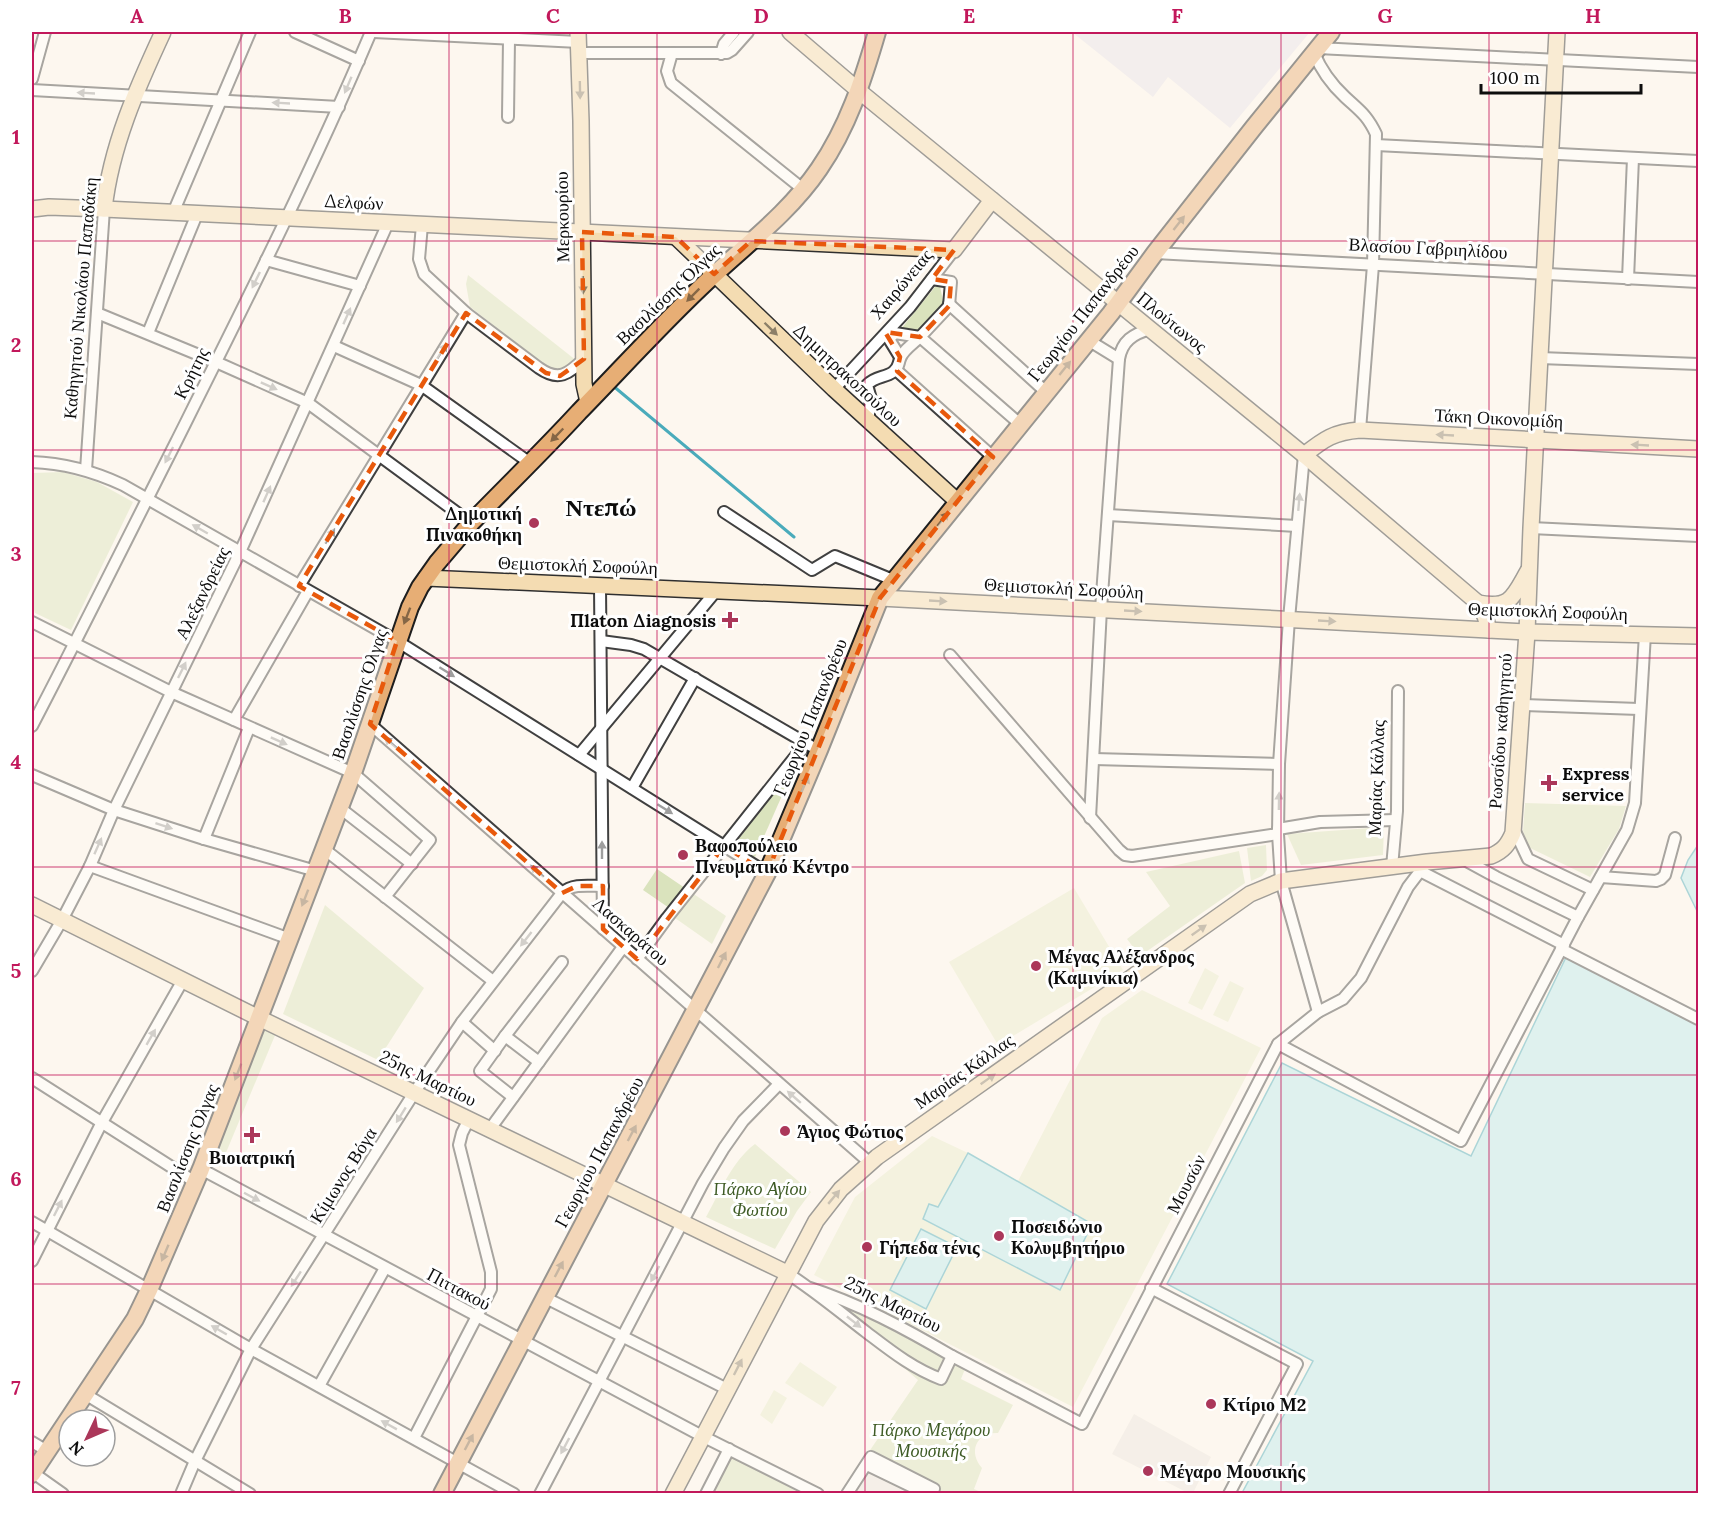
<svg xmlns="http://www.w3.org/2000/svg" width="1730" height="1525" viewBox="0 0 1730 1525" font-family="Lora,serif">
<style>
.industrial{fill:#e7e2ea}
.green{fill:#dae3bd}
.pitch{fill:#e9ebcd}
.plaza{fill:#ece5df}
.water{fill:#bae8ee;stroke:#4aabbb;stroke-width:1.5}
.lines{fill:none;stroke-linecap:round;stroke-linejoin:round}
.stream{stroke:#4aabbb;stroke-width:3}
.street-casing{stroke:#404040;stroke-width:14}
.secondary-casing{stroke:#2f2f2f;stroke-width:18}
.primary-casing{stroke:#1e1e1e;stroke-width:20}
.street{stroke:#fff;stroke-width:10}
.secondary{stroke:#f4dcb2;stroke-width:15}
.primary{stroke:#e7ae75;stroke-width:16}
.oneway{fill:#9e9e9e}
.oneway2{fill:#8c7f68}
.oneway3{fill:#856646}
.marked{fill:none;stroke:#e8590c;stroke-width:4.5;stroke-dasharray:12 8;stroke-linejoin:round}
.grid{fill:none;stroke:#c2185b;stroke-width:1.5;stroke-opacity:0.55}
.poi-dot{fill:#ab375a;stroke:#fff;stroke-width:2}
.labels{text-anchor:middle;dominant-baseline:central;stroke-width:6;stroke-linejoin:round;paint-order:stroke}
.street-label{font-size:18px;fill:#0d0d0d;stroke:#fff}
.poi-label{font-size:18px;font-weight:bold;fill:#0d0d0d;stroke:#fff;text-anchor:start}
.park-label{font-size:18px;font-style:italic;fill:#3f5c26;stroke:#fff}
.district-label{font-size:24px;font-weight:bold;fill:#0d0d0d;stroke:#fff}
.neatline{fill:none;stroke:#c2185b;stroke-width:2}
.grid-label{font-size:20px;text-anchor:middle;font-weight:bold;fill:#c2185b}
</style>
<rect width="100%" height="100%" fill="#fdf7ef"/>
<path class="industrial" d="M1072 32H1310L1230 128 1168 77 1153 97Z"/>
<g class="green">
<path d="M472 32H578L579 42 468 37Z"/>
<path d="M468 275 577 361 567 369 555 373 470 307 466 284Z"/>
<path d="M939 282 944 305 919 333 901 329Z"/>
<path d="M63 472 97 482 133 502 71 630 35 613 32 603V473Z"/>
<path d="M795 766 755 857 734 845Z"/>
<path d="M1525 803 1626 806 1619 829 1590 877 1528 847 1523 831Z"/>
<path d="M1384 827 1383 855 1301 865 1287 834Z"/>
<path d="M1266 845 1267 870 1262 876 1251 881 1247 848Z"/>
<path d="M1239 851 1245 883 1140 956 1127 939 1170 906 1146 872Z"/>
<path d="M657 869 726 916 712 944 675 918 678 914 643 890Z"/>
<path d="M325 905 424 988 378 1060 283 1014Z"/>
<path d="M264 1027 276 1033 220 1167 211 1161Z"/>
<path d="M755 1144 811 1192 797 1211 775 1249 706 1217C720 1192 732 1161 755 1144Z"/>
<path d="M813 1288 965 1369 961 1379 1013 1405 998 1433C976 1432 968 1452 982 1468L974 1489 983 1493H932L866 1456 918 1380Z"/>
<path d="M729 1449 818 1494H707Z"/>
</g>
<g class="pitch">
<path d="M1074 888 1123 970 998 1045 949 962Z"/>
<path d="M1205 968 1219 976 1202 1010 1188 1003Z"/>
<path d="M1230 981 1244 988 1228 1022 1213 1015Z"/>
<path d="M1142 990 1261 1048 1073 1407 814 1275 855 1197 932 1136 968 1153 1018 1181 1102 1018Z"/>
<path d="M800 1362 837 1387 823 1407 785 1383Z"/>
<path d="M774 1390 787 1398 772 1424 760 1415Z"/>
</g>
<g class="plaza">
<path d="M1134 1414 1211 1457 1193 1493H1188L1112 1454Z"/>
<path d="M867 1465 932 1493 847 1494Z"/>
</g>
<g class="water">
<path d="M1698 845V913L1681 878 1688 860Z"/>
<path d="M1569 951 1698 1021V1493H1242L1313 1361 1167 1284 1282 1063 1471 1156Z"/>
<path d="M968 1153 1092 1224 1060 1290 923 1219 929 1204 938 1207Z"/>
<path d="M921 1229 957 1247 926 1309 890 1290Z"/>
</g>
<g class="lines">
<path class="stream" d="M612 385 794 537"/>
<defs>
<g id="street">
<path d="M295 32 359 61"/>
<path d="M374 32 579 42"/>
<path d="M1318 48 1698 67"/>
<path d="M579 53H727L732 50 748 32"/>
<path d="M672 53 667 71 671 83 804 190"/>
<path d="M1314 53C1321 70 1331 84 1345 97 1360 111 1367 115 1376 134L1373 265 1360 430"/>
<path d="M721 54 724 44 734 32"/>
<path d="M32 79 45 32"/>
<path d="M32 90 339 107"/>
<path d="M508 117 509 39"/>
<path d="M1376 145 1698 161"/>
<path d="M173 213 250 32"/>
<path d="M422 225 419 259 424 274 466 313 539 368C559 382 568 374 584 359"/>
<path d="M1155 253 1698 282"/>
<path d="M266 260 360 286"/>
<path d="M1628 279 1633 158"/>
<path d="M949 304 1046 392"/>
<path d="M97 313 216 362 308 403 471 523"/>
<path d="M148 333 197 214"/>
<path d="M1088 340 1119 359"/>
<path d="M334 346 421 385 530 463"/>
<path d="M900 357 889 339 895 333 920 337 949 306 951 282 932 279"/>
<path d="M1540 358 1698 364"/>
<path d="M896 370 993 457"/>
<path d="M834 389 910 307 954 250"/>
<path d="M868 421 871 399 867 385C875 376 885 378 893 372 899 368 898 364 900 359 902 351 914 343 920 337L1020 424"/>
<path d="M1304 455 1289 619 1279 764 1278 834 1281 881 1318 1012"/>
<path d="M32 462C64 463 93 471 123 485L397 641 767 873"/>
<path d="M86 470 104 209"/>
<path d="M724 512 812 570 835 556 893 580"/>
<path d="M1108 515 1297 526"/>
<path d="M1531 528 1698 536"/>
<path d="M299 586 466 313"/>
<path d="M600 586 603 929"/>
<path d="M32 622 171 692 353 773 430 840 385 897"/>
<path d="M601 641 631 645 644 649 811 746"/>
<path d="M950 655 1119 850 1125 855 1132 856 1278 834"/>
<path d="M1522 705 1639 709"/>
<path d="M234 720 308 591"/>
<path d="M370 724 870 1163"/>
<path d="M32 726C81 632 128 537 176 442 244 306 312 171 371 32"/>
<path d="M579 755 716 591"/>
<path d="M1094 759 1279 764"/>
<path d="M32 775 114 810 204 839 316 871"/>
<path d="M632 788 695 678"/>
<path d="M340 808 412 864"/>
<path d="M1090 818 1101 609 1119 359C1122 341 1133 334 1150 329"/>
<path d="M1513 827 1528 859 1593 890"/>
<path d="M1278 829 1320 822 1396 820"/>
<path d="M204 839 249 728"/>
<path d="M324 849 493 981"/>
<path d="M1463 859 1496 877 1578 917"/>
<path d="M90 866 290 939"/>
<path d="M1392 867 1397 811 1398 691"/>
<path d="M1420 871 1564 945"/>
<path d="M1601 877 1656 881 1661 879 1665 875 1675 838"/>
<path d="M1561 949 1698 1019"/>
<path d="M637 959 667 918 806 743"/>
<path d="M32 971 62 920 90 866 114 810 240 552 388 223"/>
<path d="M462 1022 495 1051"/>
<path d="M505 1036 480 1071 513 1097"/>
<path d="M1278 1044 1461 1141 1578 917 1627 830 1635 803 1645 634"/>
<path d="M539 1062 505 1036 562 962"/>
<path d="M32 1078 195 1182"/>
<path d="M490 1129 623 947"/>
<path d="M201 1169 702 1436 818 1494"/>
<path d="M32 1222 251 1349 514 1494"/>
<path d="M32 1261 101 1124 183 980"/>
<path d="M787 1273C815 1291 840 1312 866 1332 891 1351 912 1368 941 1379L952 1356C906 1329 858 1303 807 1287"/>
<path d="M1151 1288 1297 1364 1229 1494"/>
<path d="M544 1297 727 1389"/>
<path d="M952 1356 1082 1424 1278 1044 1318 1012 1343 999 1361 978 1408 887 1427 862"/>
<path d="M319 1386 385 1268"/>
<path d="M85 1394 250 1494"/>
<path d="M414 1438 491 1289V1272L459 1145 462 1133 469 1119"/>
<path d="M32 1442 47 1451"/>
<path d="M867 1465 927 1494"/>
<path d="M32 1472 63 1494"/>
<path d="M181 1494 195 1461 251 1349 414 1093 462 1022 562 893C573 883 589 886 603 886"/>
<path d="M540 1494 703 1183 724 1148 743 1121 779 1084"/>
<path d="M706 1494 729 1449"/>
<path d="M847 1494 871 1457 934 1489 932 1494"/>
</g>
<g id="secondary">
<path d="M578 32 581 121 584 384 588 402"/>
<path d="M790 32 859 91 1304 455 1478 603 1485 616 1489 630"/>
<path d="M32 209 49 207 104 209 954 250 992 200"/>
<path d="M104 209C111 146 137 88 163 32"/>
<path d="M676 237 834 389 957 501"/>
<path d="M1304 455C1324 439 1334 432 1360 430L1698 449"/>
<path d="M426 578 880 598 1527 632 1698 636"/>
<path d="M1478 603C1511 609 1513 597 1528 571"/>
<path d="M32 905 259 1018 787 1273"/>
<path d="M673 1494 816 1221 841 1189 877 1157 1250 894 1281 881 1427 862 1491 856C1503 851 1508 845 1513 833L1527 632 1531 528 1557 32"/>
</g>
<g id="primary">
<path d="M32 1474 135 1319 149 1290 201 1169 324 849 353 773 410 607 420 587 437 563 471 523C507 486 544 450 579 412 619 371 658 328 700 288 740 249 787 216 819 169 848 127 863 80 877 32"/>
<path d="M442 1494 767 873 819 750 880 598 1111 313 1155 253 1254 127 1331 32"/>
</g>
</defs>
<use href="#street" class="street-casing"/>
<use href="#secondary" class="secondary-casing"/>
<use href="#primary" class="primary-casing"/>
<use href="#street" class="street"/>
<use href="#secondary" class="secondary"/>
<use href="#primary" class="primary"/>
</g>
<defs><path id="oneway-solid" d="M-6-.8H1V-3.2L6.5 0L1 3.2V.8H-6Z" transform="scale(1.5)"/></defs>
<g class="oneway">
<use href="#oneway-solid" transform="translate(348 85) rotate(113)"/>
<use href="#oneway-solid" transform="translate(86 93) rotate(-177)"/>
<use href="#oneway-solid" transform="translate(281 103) rotate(-177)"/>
<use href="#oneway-solid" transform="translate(256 280) rotate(116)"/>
<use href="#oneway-solid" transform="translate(347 316) rotate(-66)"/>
<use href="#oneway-solid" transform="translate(442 351) rotate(-58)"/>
<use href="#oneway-solid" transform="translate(269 386) rotate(24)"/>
<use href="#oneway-solid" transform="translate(169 455) rotate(117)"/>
<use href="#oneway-solid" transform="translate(267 494) rotate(-66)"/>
<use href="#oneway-solid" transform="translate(1299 502) rotate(-85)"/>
<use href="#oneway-solid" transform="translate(200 529) rotate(-150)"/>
<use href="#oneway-solid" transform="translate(330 536) rotate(-58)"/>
<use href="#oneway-solid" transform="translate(182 670) rotate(-64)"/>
<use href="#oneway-solid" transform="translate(447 672) rotate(32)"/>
<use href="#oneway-solid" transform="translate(279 741) rotate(24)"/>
<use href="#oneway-solid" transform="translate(391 743) rotate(-139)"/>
<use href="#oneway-solid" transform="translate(1279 801) rotate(-89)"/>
<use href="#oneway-solid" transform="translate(665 809) rotate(32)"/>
<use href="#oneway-solid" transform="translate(164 826) rotate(18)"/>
<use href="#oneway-solid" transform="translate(98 846) rotate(-66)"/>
<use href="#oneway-solid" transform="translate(602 850) rotate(-90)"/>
<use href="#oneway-solid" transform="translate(537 871) rotate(-139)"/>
<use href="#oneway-solid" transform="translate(526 939) rotate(128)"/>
<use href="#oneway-solid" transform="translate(151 1037) rotate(-60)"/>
<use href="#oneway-solid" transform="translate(794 1097) rotate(-139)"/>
<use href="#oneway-solid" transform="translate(401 1115) rotate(122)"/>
<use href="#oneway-solid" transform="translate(252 1197) rotate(28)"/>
<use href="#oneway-solid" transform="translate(58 1208) rotate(-63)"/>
<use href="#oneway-solid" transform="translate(655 1274) rotate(118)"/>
<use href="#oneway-solid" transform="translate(296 1279) rotate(123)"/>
<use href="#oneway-solid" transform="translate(854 1322) rotate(38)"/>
<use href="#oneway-solid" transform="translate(219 1330) rotate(-150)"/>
<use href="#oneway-solid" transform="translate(389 1425) rotate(-151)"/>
<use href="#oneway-solid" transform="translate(565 1446) rotate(118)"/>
</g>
<g class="oneway2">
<use href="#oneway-solid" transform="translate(580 90) rotate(89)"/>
<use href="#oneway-solid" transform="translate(583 285) rotate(89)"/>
<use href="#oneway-solid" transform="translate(771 329) rotate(44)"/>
<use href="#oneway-solid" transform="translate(1445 435) rotate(-177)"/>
<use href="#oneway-solid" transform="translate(1640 445) rotate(-177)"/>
<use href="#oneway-solid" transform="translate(938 601) rotate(3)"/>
<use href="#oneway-solid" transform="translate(1133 611) rotate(3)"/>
<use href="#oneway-solid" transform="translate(1327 621) rotate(3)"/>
<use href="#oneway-solid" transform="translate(1199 930) rotate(-35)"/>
<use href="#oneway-solid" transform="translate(988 1079) rotate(-35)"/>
<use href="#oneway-solid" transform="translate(834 1197) rotate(-50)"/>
<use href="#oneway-solid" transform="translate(738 1367) rotate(-63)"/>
</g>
<g class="oneway3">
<use href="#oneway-solid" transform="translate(1179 223) rotate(-52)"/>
<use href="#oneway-solid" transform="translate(693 295) rotate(135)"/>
<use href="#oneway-solid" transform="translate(1065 368) rotate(-51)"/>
<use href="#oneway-solid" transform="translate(557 435) rotate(134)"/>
<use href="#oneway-solid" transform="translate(943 519) rotate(-51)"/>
<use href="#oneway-solid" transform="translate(407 616) rotate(111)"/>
<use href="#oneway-solid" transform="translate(805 784) rotate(-67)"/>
<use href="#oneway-solid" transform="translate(305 898) rotate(111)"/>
<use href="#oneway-solid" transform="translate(722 960) rotate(-63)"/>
<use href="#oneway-solid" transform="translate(238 1072) rotate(111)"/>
<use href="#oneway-solid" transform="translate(632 1133) rotate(-62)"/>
<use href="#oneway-solid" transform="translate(165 1253) rotate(113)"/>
<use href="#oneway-solid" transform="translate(559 1269) rotate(-62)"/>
<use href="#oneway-solid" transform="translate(469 1442) rotate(-62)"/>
</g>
<path d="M0 0H1730V1525H0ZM582 232 676 237 714 274 751 241 954 250 932 279 951 282 949 306 920 337 885 332 900 357 897 371 993 457 880 598 767 873 724 846 637 959 603 929V886H577L562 893 370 724 397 641 299 586 466 313 546 373 560 376 584 359Z" fill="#fdf7ef" fill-opacity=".55" fill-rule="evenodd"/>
<path class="marked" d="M582 232 676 237 714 274 751 241 954 250 932 279 951 282 949 306 920 337 885 332 900 357 897 371 993 457 880 598 767 873 724 846 637 959 603 929V886H577L562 893 370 724 397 641 299 586 466 313 546 373 560 376 584 359Z"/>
<path class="grid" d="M241 32V1494M449 32V1494M657 32V1494M865 32V1494M1073 32V1494M1281 32V1494M1489 32V1494M32 241H1698M32 450H1698M32 658H1698M32 867H1698M32 1075H1698M32 1284H1698"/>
<g class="poi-dot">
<circle cx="534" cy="523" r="6"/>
<path d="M727 611h6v6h6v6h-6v6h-6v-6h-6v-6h6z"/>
<path d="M1546 774h6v6h6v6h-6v6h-6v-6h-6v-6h6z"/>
<circle cx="683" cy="855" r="6"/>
<circle cx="1036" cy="966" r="6"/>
<circle cx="785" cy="1131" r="6"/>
<path d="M249 1126h6v6h6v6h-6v6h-6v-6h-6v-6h6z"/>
<circle cx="999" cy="1236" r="6"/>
<circle cx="867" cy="1247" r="6"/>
<circle cx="1211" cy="1404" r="6"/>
<circle cx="1148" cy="1471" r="6"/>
</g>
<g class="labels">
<g class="street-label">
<text transform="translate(354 202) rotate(3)">Δελφών</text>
<text transform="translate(562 217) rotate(-91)">Μερκουρίου</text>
<text transform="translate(1428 248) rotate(3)">Βλασίου Γαβριηλίδου</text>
<text transform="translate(901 284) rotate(-50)">Χαιρώνειας</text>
<text transform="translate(668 294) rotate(-44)">Βασιλίσσης Όλγας</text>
<text transform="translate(80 298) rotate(-85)">Καθηγητού Νικολάου Παπαδάκη</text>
<text transform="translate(1083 313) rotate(-52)">Γεωργίου Παπανδρέου</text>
<text transform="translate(1172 322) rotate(39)">Πλούτωνος</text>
<text transform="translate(191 373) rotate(-63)">Κρήτης</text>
<text transform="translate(848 375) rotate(43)">Δημητρακοπούλου</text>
<text transform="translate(1499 418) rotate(3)">Τάκη Οικονομίδη</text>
<text transform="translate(578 565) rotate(2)">Θεμιστοκλή Σοφούλη</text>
<text transform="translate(1064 588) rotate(3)">Θεμιστοκλή Σοφούλη</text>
<text transform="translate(202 593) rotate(-64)">Αλεξανδρείας</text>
<text transform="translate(1548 611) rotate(2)">Θεμιστοκλή Σοφούλη</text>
<text transform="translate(359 694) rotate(-71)">Βασιλίσσης Όλγας</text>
<text transform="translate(810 717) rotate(-68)">Γεωργίου Παπανδρέου</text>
<text transform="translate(1500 731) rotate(-86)">Ρωσσίδου καθηγητού</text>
<text transform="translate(1376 778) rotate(-88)">Μαρίας Κάλλας</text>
<text transform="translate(631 931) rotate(41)">Λασκαράτου</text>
<text transform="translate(964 1071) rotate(-35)">Μαρίας Κάλλας</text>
<text transform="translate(428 1078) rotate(26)">25ης Μαρτίου</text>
<text transform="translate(187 1148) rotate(-68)">Βασιλίσσης Όλγας</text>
<text transform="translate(599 1152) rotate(-62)">Γεωργίου Παπανδρέου</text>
<text transform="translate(343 1175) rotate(-58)">Κίμωνος Βόγα</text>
<text transform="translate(1186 1184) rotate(-63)">Μουσών</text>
<text transform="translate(459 1289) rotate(28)">Πιττακού</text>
<text transform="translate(893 1304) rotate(26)">25ης Μαρτίου</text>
</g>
<g class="poi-label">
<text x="522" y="513" text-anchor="end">Δημοτική<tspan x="522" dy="21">Πινακοθήκη</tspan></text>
<text x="716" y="620" text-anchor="end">Πlaton Δiagnosis</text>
<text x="1562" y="773">Express<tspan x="1562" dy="21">service</tspan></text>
<text x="695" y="845">Βαφοπούλειο<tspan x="695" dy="21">Πνευματικό Κέντρο</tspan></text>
<text x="1048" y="956">Μέγας Αλέξανδρος<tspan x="1048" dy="21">(Καμινίκια)</tspan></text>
<text x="797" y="1131">Άγιος Φώτιος</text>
<text x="252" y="1157" text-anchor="middle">Βιοιατρική</text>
<text x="1011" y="1226">Ποσειδώνιο<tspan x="1011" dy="21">Κολυμβητήριο</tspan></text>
<text x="879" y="1247">Γήπεδα τένις</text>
<text x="1223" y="1404">Κτίριο Μ2</text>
<text x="1160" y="1471">Μέγαρο Μουσικής</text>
</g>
<g class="park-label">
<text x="760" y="1188">Πάρκο Αγίου<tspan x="760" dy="21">Φωτίου</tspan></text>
<text x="931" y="1429">Πάρκο Μεγάρου<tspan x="931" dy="21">Μουσικής</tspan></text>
</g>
<g class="district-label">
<text x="601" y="507">Ντεπώ</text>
</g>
</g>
<rect width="1730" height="1525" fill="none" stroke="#ffffff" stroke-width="66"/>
<g transform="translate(87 1438) rotate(226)"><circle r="28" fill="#ffffff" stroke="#9e9e9e" stroke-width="1.5"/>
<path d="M0-4.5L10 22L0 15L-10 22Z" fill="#ab375a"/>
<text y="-9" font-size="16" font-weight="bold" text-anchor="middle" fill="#0d0d0d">N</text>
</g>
<path d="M1481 84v9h160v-9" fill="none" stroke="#0d0d0d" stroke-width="3"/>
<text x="1490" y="84" font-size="18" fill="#0d0d0d" stroke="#ffffff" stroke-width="4.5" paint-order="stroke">100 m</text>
<rect x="33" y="33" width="1664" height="1459" class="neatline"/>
<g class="grid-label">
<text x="137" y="23">A</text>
<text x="345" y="23">B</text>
<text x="553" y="23">C</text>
<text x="761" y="23">D</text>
<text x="969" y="23">E</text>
<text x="1177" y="23">F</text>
<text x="1385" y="23">G</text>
<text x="1593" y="23">H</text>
<text x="16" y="144">1</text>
<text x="16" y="352">2</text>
<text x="16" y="561">3</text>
<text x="16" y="769">4</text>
<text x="16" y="978">5</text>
<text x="16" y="1186">6</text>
<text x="16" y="1395">7</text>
</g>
</svg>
